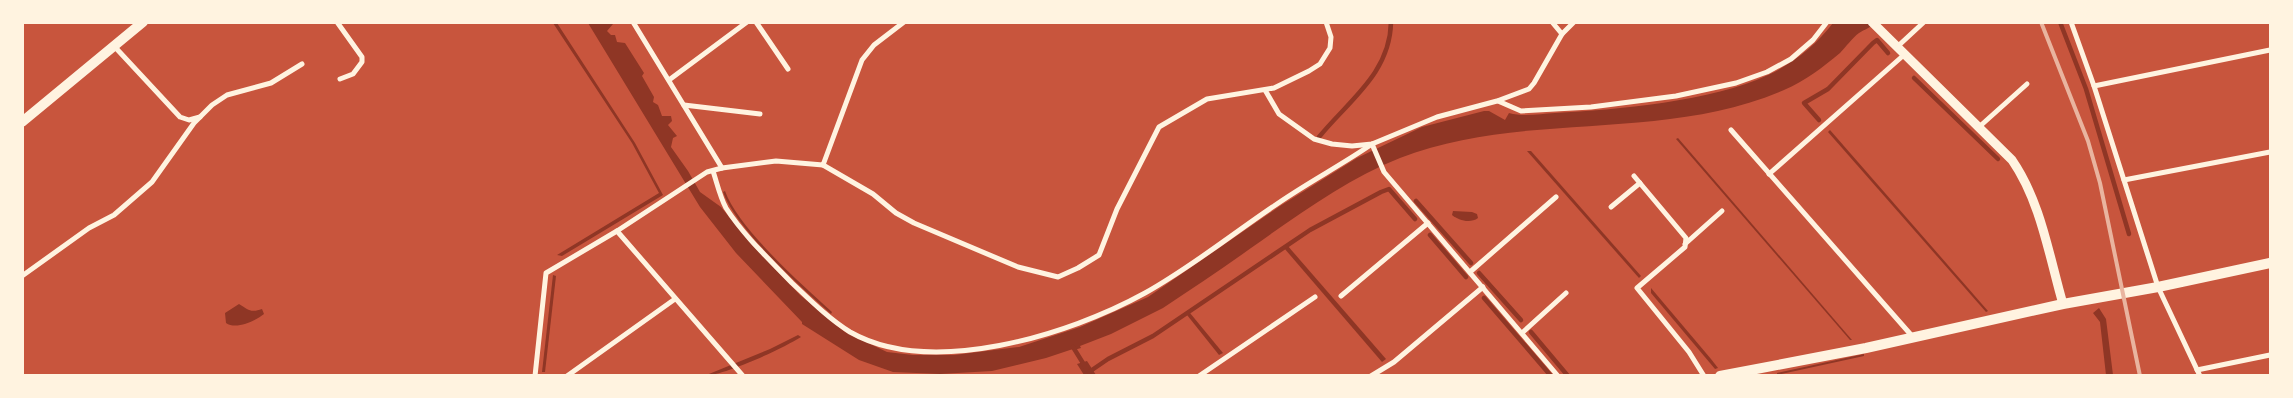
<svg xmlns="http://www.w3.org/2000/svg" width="2293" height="398" viewBox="0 0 2293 398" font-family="Inter,sans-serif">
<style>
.water{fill:#8f3625}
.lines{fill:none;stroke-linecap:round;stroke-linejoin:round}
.stream{stroke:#8f3625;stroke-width:4.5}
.minor{stroke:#fff3e0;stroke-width:5}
.tertiary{stroke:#fff3e0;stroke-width:9}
.secondary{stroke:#fff3e0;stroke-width:10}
.rail{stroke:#e9b49f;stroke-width:4}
</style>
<rect width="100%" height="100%" fill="#c8553d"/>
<g class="water">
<path d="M553 23H557L635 143 663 195 562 256 557 255 659 193 632 143Z"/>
<path d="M588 23H612L613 24 607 31 611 35H615L617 42 625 43 644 73 642 76 654 97 653 102 658 105 662 116H671L672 121 668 125 677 136 673 138 671 147 688 171 700 192 721 207 752 245 800 295 845 332 887 352 913 355H954L1019 347 1080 327 1148 297 1280 206 1357 158 1422 127 1484 111H1489L1505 120 1509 113C1523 117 1540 114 1555 113 1616 110 1713 101 1768 75 1794 63 1816 45 1833 23H1874C1869 29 1865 29 1859 33 1852 38 1846 47 1840 53 1822 68 1805 81 1784 90 1662 143 1523 110 1400 158 1347 179 1298 215 1251 248 1222 269 1193 288 1163 308L1111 334 1080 346 1081 348 1074 350 1073 349 1046 358 992 371 940 374 893 372 859 360 802 324V322L736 253 700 207Z"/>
<path d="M1830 130 1988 311 1986 312 1828 132Z"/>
<path d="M1678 138 1852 340H1850L1676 139Z"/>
<path d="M1527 151H1531L1641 276 1639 278Z"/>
<path d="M725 191C738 228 802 285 832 312L831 314C800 287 736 229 723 192Z"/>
<path d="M1453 211 1472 212 1477 214 1478 218C1470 224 1458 220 1452 215Z"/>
<path d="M1287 245 1386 359 1382 362 1284 248Z"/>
<path d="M553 275 556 276 545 372H542Z"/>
<path d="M1651 288 1711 359 1718 368 1715 369 1651 293Z"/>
<path d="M239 304C249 310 250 313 262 309L264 314C255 321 236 330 226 323L225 313Z"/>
<path d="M2099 308 2106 319 2113 375H2106L2100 322 2093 313Z"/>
<path d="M1190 313 1223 353 1219 355 1187 315Z"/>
<path d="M798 335 801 337C782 349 725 375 704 376L770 349Z"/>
<path d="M1864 354V356L1777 375V373Z"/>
<path d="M1087 361 1096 375H1084L1077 364Z"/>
</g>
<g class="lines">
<g class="stream">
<path d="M2060 22 2086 89 2129 234"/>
<path d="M1914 78 1998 159"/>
<path d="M1819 120 1804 103 1828 89 1873 43 1877 40 1888 53"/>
<path d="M1319 137C1348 101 1390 74 1391 22"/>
<path d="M1416 201 1471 263"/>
<path d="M1430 235 1466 277"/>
<path d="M1479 273 1521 320"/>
<path d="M1484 298 1551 376"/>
<path d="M1531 332 1568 376"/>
<path d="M1073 347 1091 376"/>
<path d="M1089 372 1108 359 1153 336 1310 230 1381 192 1389 189 1415 219"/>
</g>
<g class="minor">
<path d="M337 22 362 57V62L353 74 340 79"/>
<path d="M633 22 722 168"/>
<path d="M756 22 788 69"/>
<path d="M2071 22 2094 86 2158 287 2200 376"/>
<path d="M1562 34 1574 22"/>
<path d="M114 46 180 117 189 120 200 117"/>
<path d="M1897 47 1924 22"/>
<path d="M669 80 747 22"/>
<path d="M2094 86 2270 50"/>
<path d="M1265 90 1279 114 1314 139 1332 144 1352 146 1372 144 1437 117 1497 101 1529 89 1534 83 1562 34 1552 22"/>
<path d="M1498 101 1521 111 1591 107 1676 96 1736 83 1767 72 1791 59 1813 40 1827 22"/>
<path d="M684 105 760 114"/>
<path d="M1979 127 2027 84"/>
<path d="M1731 130 1912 336"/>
<path d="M823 165 873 194 896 213 914 223 1018 267 1058 277 1078 268 1099 255 1117 209 1159 127 1207 99 1274 88 1309 71 1320 64 1330 48 1331 37 1326 22"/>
<path d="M713 171C717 183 720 197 726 208 744 236 770 260 792 283 810 300 829 319 850 332 931 378 1069 335 1145 293 1190 268 1231 235 1274 206 1305 184 1340 166 1372 144L1384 172 1558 376"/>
<path d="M1769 174 1905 54"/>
<path d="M1634 176 1686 238 1685 247 1637 288 1689 352 1704 376"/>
<path d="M2124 180 2270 152"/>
<path d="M1611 207 1640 183"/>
<path d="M617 231 743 376"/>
<path d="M1685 244 1722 211"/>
<path d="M1470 272 1556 197"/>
<path d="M22 276 89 228 114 215 152 182 194 123 212 105 227 95 271 83 302 64"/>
<path d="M1341 296 1428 223"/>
<path d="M1522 333 1566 293"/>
<path d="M2197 370 2270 355"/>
<path d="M535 376 546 273 617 231 707 172 722 168 776 161 823 165 862 60 874 45 904 22"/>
<path d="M567 376 675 299"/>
<path d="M1199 376 1315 297"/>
<path d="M1371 376 1394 362 1483 287"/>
</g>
<path class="tertiary" d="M1872 22 2012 160C2041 202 2049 256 2063 304"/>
<g class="secondary">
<path d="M22 122 143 22"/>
<path d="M1720 376 1866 348 2063 304 2158 287 2270 263"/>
</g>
<path class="rail" d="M2041 22 2088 141 2100 183 2140 376"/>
</g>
<rect width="2293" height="398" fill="none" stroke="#fff3e0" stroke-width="48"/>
</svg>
